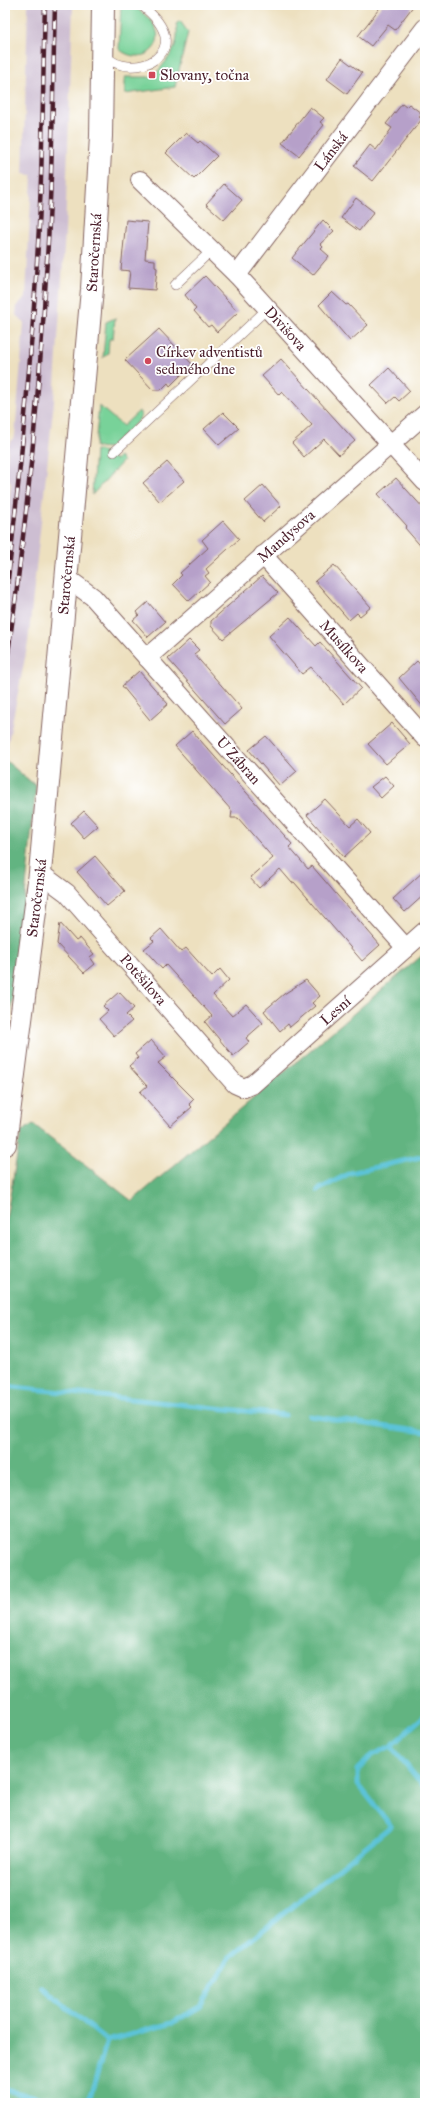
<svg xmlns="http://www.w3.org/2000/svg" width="430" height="2108" viewBox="0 0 430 2108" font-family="'IM FELL Great Primer',serif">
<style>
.industrial{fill:#cdbed2}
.green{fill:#78d299;stroke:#617862}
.forest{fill:#62b481;stroke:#566a56}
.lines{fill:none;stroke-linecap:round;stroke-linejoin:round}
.stream{stroke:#5bc3d8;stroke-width:5}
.building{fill:#b6a0c9}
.service-casing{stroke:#83635f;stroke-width:10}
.minor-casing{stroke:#83635f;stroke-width:20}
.secondary-casing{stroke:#83635f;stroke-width:24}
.service{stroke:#fff;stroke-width:9}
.minor{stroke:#fff;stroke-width:18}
.secondary{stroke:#fff;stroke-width:22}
.rail-casing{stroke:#4a1f2b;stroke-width:4.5}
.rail{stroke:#fff;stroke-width:3;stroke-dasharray:9;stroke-linecap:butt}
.poi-dot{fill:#d1495b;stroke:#fff;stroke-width:1.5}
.labels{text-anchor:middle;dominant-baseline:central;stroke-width:3.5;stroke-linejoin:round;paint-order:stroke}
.poi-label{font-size:15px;fill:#4a1f2b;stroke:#fff;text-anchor:start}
.street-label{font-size:15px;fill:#4a1f2b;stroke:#fff}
</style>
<rect width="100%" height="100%" fill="#fff"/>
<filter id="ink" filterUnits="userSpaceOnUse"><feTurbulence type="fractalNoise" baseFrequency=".025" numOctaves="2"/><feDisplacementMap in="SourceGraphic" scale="8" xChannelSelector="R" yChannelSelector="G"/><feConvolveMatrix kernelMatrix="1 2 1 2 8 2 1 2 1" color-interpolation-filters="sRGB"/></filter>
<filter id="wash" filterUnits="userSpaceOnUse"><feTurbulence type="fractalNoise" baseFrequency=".012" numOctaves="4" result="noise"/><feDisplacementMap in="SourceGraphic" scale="16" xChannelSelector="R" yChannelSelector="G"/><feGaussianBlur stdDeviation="0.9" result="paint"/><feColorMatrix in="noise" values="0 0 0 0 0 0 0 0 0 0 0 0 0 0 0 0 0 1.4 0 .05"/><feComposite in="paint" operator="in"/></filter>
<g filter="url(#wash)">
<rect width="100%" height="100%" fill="#ede0bf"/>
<path class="industrial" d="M28 5H73L65 232 54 401 28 643 5 758V534L11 484 6 473 8 445 15 436 24 323 16 315 17 306 26 296 32 175 23 174Z"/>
<g class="green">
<path d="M121 5C132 5 137 8 145 15 176 40 143 70 119 49Z"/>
<path d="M180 21 188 32 175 87 125 94V77H156L157 72C169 58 181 45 176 24Z"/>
<path d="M115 318 113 339H109L108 353 103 358 106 322Z"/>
<path d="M99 406 123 426 139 411 141 415 139 420 109 448 95 447Z"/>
<path d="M95 450 107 452 115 460 119 457 123 461 92 495Z"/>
</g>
<g class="forest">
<path d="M5 760 36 786 21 937 5 1051Z"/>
<path d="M425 953V2103H5V1225L21 1132 33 1124 132 1201Z"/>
</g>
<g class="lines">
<g class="stream">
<path d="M318 1190 350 1173 425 1156"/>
<path d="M5 1385 14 1387 285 1415"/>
<path d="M309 1416 425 1432"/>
<path d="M391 1746 425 1788"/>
<path d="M41 1986 107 2041"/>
<path d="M5 2090 64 2103"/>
<path d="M88 2103 107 2041 172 2023 201 2006 230 1957 391 1826 358 1784V1770L371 1756 391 1746 425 1715"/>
</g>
</g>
<g id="blocks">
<g class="building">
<path d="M382 5H414L395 30 388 25 371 46 358 36Z"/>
<path d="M342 58 362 73 347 94 327 79Z"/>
<path d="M402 104 406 107 409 104 421 113 419 117 422 119 373 181 354 166 370 145 376 150 392 128 386 124Z"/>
<path d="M310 107 324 118 320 122 324 125 299 156 282 143Z"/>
<path d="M186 133 198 143 200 141 217 156 194 179 166 153Z"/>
<path d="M224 184 242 200 224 220 206 204Z"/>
<path d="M356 198 374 212 359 231 341 218Z"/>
<path d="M126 220 148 222 145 259 155 260V267L157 268 155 290 128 288 130 271 121 270Z"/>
<path d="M323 220 334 231 320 244 323 247 321 249 329 256 313 275 292 258Z"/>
<path d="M205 276 238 312 217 332 211 325 208 327 194 311 196 309 185 295Z"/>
<path d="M332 292 346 305 348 304 368 325 350 341 319 305Z"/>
<path d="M159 329 192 364 170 386 168 383 161 390H153L125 360Z"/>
<path d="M281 359 355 441 339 455 324 439 304 457 292 443 312 425 282 392 279 395 262 376Z"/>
<path d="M389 368 410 391 399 401 395 397 388 403 371 385Z"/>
<path d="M223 412 239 428 219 445 204 429Z"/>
<path d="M167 462 184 481 160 502 143 483Z"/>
<path d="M396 478 425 510V551L405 528 407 526 378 494Z"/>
<path d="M263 485 281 506 263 522 245 501Z"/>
<path d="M223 521 239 539 206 569 209 573 205 576 210 582 189 601 173 584 182 575 180 573 208 548 202 540Z"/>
<path d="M334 565 371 607 360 616 357 613 349 620 315 581Z"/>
<path d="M262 576 278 593 223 639 211 626V621Z"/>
<path d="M148 602 165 622 148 637 133 620 139 615 137 612Z"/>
<path d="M290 617 316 646 320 642 361 688 344 704 311 667 302 674 269 636Z"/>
<path d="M189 640 199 650 194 654 242 709 225 724 168 659Z"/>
<path d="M417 661 425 670V709L399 678Z"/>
<path d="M139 671 168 704 150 720 122 686Z"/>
<path d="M392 723 410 744 386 764 368 744Z"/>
<path d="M192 731 292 844 289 847 308 869 312 866 380 945 362 961 294 882 292 883 280 869 259 888 250 878 273 858 238 818H231L232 811 175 746Z"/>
<path d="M266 736 297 771 280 786 249 750Z"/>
<path d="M385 776 394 786 381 798 371 787Z"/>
<path d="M325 799 350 826 358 819 370 833 344 857 307 815Z"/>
<path d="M84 811 98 826 84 838 71 823Z"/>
<path d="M95 856 125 891 107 906 77 872Z"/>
<path d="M425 870V894L405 912 393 899Z"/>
<path d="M60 923 76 941 80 938 94 954 90 957 95 964 84 973 57 944Z"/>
<path d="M161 929 181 952 186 948 212 977 220 969 229 980 213 995 232 1016 246 1004 263 1023 246 1038 249 1042 233 1056 205 1022 212 1016 166 965 162 969 144 949 154 941 151 938Z"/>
<path d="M306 980 320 996 312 1003 315 1006 290 1027 288 1024 280 1031 264 1011 284 994Z"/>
<path d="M119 992 134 1008 126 1015 132 1021 114 1036 99 1019 108 1011 103 1006Z"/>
<path d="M151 1040 166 1057 158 1063 194 1099 189 1104 192 1107 170 1126 140 1092 147 1086 129 1066 138 1058 135 1054Z"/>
</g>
</g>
</g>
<g filter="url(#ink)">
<use href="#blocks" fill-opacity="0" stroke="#83635f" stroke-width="1"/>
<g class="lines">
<defs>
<g id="service">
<path d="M105 55C130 84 203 53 141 5"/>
<path d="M175 285 212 250"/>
<path d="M114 452 267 309"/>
</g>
<g id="minor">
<path id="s1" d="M140 180 237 275 425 482"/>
<path id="s2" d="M237 275 425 28"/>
<path id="s3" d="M263 555 425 738"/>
<path id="s4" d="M67 578 93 597 406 948"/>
<path id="s5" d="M147 658 425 414"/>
<path id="s6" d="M40 873 67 893 235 1084 244 1088 253 1084 425 931"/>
</g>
<g id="secondary">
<path id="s7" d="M5 1144 40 873 92 289 101 136 103 5"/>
</g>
</defs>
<use href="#service" class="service-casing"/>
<use href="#minor" class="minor-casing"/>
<use href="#secondary" class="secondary-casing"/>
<use href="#service" class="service"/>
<use href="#minor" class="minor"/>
<use href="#secondary" class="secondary"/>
<defs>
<g id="rail">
<path d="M5 606C20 472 34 339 40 205 43 138 43 72 45 5"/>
<path d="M5 675C28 518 43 360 50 201 53 136 53 70 55 5"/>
</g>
</defs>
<use href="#rail" class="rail-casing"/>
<use href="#rail" class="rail"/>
</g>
</g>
<g class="poi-dot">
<rect x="148" y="71" width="8" height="8" rx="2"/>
<circle cx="148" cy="361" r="4"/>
</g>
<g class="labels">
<g class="poi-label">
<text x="160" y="75">Slovany, točna</text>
<text x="156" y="352">Církev adventistů<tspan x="156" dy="17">sedmého dne</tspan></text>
</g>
<g class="street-label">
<text stroke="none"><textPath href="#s2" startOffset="155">Lánská</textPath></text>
<text stroke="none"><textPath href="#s7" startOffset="896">Staročernská</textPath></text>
<text stroke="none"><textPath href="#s1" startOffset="208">Divišova</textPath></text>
<text stroke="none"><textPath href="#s5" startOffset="185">Mandysova</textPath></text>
<text stroke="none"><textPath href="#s7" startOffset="572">Staročernská</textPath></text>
<text stroke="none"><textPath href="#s3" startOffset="122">Musílkova</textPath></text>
<text stroke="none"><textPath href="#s4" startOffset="251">U Zábran</textPath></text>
<text stroke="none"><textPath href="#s7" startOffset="248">Staročernská</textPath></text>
<text stroke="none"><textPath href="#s6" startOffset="149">Potěšilova</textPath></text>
<text stroke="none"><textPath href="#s6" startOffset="418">Lesní</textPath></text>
</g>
</g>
<rect width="430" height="2108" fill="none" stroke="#fff" stroke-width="20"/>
</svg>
